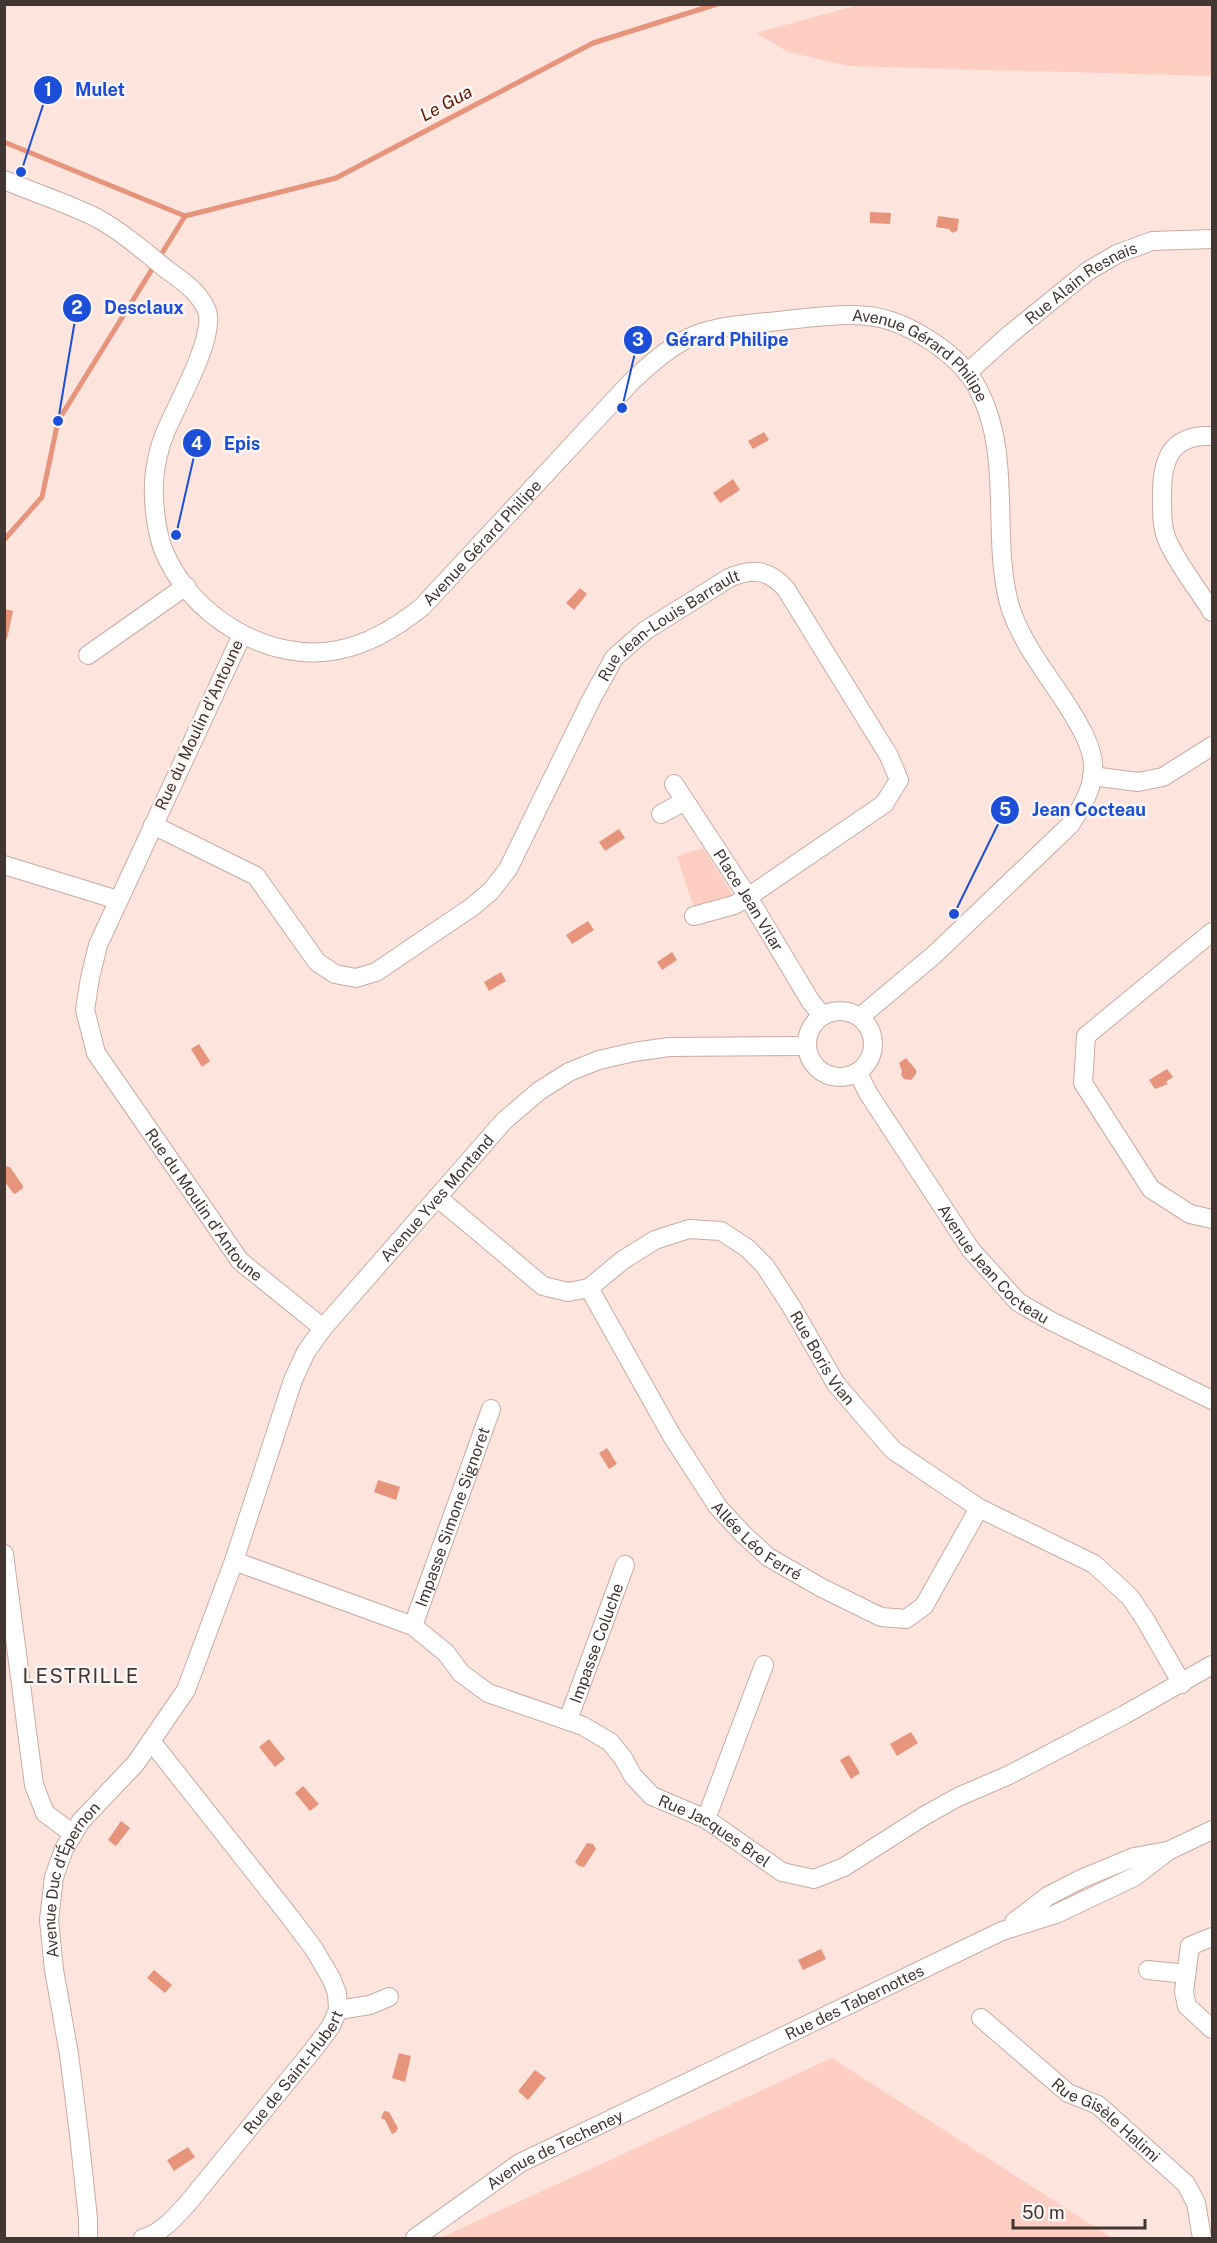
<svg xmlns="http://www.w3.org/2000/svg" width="1217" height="2243" viewBox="0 0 1217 2243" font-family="'Public Sans',sans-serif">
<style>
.green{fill:#fdcec1}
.water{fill:#e6947c}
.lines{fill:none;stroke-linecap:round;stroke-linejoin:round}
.stream{stroke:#e6947c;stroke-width:5}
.minor-casing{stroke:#c8aca3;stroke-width:20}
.minor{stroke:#fff;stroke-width:18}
.labels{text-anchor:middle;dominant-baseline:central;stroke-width:5;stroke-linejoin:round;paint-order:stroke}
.street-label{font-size:16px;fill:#423633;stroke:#fcf6f4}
.water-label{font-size:18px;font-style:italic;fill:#601701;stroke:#fcf6f4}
.quarter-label{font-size:20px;letter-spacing:1.5px;fill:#423633;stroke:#fcf6f4}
.leader{fill:none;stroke:#1d4ed8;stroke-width:2}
.callout-dot{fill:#1d4ed8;stroke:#fcf6f4;stroke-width:2}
.mark-label{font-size:18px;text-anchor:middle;font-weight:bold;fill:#fff}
.callout-label{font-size:18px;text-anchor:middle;font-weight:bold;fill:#1d4ed8;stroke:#fcf6f4;stroke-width:5;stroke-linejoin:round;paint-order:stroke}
</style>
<rect width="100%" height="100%" fill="#fde4dd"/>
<g class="green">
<path d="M862 4 1212 5V76L849 66 788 52 756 33Z"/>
<path d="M703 848 731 892 730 897 694 908 677 856Z"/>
<path d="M832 2058 1112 2238H440Z"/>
</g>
<g class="water">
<path d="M870 212 891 213 890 224 870 223Z"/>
<path d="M938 216 959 219 957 231 952 233 949 229 936 227Z"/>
<path d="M764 432 769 440 753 449 748 441Z"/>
<path d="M733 479 740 490 720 503 713 493Z"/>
<path d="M580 588 587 594 574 610 566 603Z"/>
<path d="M5 609 13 611 7 639H5Z"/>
<path d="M619 829 625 838 605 851 599 842Z"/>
<path d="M588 921 594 930 572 944 566 935Z"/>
<path d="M672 952 677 960 662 970 657 962Z"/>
<path d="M501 972 506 981 489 991 484 982Z"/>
<path d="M199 1044 210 1061 202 1067 191 1049Z"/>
<path d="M906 1058 916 1070V1074L911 1080 904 1079 901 1075 902 1071 899 1063Z"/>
<path d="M1167 1069 1173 1077 1166 1082 1168 1084 1155 1089 1149 1080Z"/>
<path d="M4 1166 10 1167 23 1186V1188L15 1194 13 1193 5 1182Z"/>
<path d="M607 1448 617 1464 609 1469 599 1453Z"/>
<path d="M378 1480 400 1487 396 1500 374 1492Z"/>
<path d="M911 1732 918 1743 897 1756 890 1744Z"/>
<path d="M269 1739 285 1759 275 1767 259 1747Z"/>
<path d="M849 1755 860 1773 851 1779 840 1760Z"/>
<path d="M303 1786 319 1804 310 1811 295 1793Z"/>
<path d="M121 1821 130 1828 116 1846 108 1840Z"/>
<path d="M587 1843 593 1844 596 1849 584 1867 579 1866 575 1862Z"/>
<path d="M821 1949 826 1959 803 1970 798 1960Z"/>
<path d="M154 1970 172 1985 165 1993 147 1978Z"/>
<path d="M399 2053 411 2056 405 2082 392 2078Z"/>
<path d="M535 2070 546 2078 528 2100 518 2091Z"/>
<path d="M384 2111 389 2112 398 2128 396 2132 392 2134 385 2120 381 2118Z"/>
<path d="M188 2147 195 2157 174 2171 167 2160Z"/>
</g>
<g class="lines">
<g class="stream">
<path d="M4 142 185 216"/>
<path d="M185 216 336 178 593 43 717 4"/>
<path d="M4 540 42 497 58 421 185 216"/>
</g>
<defs>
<g id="minor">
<path id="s1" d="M4 180C35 193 67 203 97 218 122 232 144 251 166 269 181 280 200 292 207 311 216 337 176 406 165 433 159 448 155 465 154 482 153 502 156 530 163 549 189 615 268 664 338 650 370 644 397 627 422 607L631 382C649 365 670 346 693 336 719 325 750 324 778 321 807 318 839 313 868 316 907 320 960 354 978 389 1013 455 991 533 1009 603 1020 643 1051 678 1072 713 1081 728 1091 745 1093 763 1095 786 1082 807 1070 825L934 955 860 1017"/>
<path id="s2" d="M967 373 1008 336 1088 271 1117 254 1152 241 1212 239"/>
<path d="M1212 436C1169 434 1161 462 1162 500 1162 514 1162 529 1168 542 1179 566 1198 589 1212 612"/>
<path id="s3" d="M242 635 98 945 90 978 85 1010 96 1053 240 1261 323 1328"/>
<path d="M88 655 186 586"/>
<path d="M1092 776 1138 782 1163 777 1212 746"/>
<path id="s4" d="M674 784 748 897 811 1002 823 1016"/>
<path d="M661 814 685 801"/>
<path id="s5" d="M153 825 256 876 317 962 335 974 356 978 376 972 472 907 491 891 508 869 591 700 614 658 646 630 729 578C753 568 768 569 786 589L889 756 899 780 884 804 748 897 734 905 694 916"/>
<path d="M4 865 118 900"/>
<path d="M1212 932 1086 1036 1083 1083 1151 1189 1190 1214 1212 1219"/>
<circle cx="840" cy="1044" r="33"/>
<path id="s6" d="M858 1073 868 1093 971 1250 1018 1302 1051 1321 1212 1400"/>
<path id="s7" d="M437 1197 543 1286 568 1292 589 1288 623 1260 655 1240 689 1229 721 1231 747 1248 765 1266 791 1306 836 1384 893 1450 979 1508 1094 1564 1130 1597 1146 1621 1182 1684"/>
<path id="s8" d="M589 1288 672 1436 718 1507 743 1534 768 1557 822 1588 881 1617 906 1619 924 1606 979 1508"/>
<path d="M4 1554 34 1785 45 1813 73 1834"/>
<path id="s9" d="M234 1561 413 1626 446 1653 461 1673 488 1693 583 1726 610 1742 623 1758 633 1776 652 1796 706 1819 782 1872 814 1879 844 1867 924 1816 958 1797 1009 1775 1124 1715 1212 1665"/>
<path id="s10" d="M413 1626 491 1409"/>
<path id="s11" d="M568 1720 625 1565"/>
<path d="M706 1819 764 1665"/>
<path d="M1014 1922 1048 1896 1081 1879 1134 1857 1167 1851"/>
<path d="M1212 1937 1190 1946 1184 1992 1187 2006 1212 2029"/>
<path d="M1148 1970 1186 1974"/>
<path d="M338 2010 370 2005 389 1997"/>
<path id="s12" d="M981 2018 1068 2093 1098 2105 1186 2184 1196 2203 1202 2238"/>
<path id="s13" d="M88 2238V2219L79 2134 69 2054 54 1970 49 1920 54 1877 64 1849 81 1821 136 1763 186 1690 234 1561 293 1380 306 1352 323 1328 504 1121 539 1091 569 1072 599 1060 634 1052 669 1047 807 1046"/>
<path id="s14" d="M143 2238C161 2234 176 2216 188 2203L313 2050 331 2026 338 2010 337 1993 331 1978 314 1949 290 1917 151 1741"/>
<path id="s15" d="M415 2238 520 2163 1002 1931 1056 1914 1134 1877 1168 1851 1212 1830"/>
</g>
</defs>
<use href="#minor" class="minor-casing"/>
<use href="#minor" class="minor"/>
</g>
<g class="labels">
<g class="street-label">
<text stroke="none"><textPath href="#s2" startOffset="146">Rue Alain Resnais</textPath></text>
<text stroke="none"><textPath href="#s1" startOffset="1436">Avenue Gérard Philipe</textPath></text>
<text stroke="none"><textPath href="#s1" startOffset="896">Avenue Gérard Philipe</textPath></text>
<text stroke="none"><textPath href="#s5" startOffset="752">Rue Jean-Louis Barrault</textPath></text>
<text transform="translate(199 725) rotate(-65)">Rue du Moulin d'Antoune</text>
<text stroke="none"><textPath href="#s4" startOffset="138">Place Jean Vilar</textPath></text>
<text stroke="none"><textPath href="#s13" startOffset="1156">Avenue Yves Montand</textPath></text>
<text stroke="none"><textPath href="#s3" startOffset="639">Rue du Moulin d'Antoune</textPath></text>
<text stroke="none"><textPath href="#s6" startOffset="236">Avenue Jean Cocteau</textPath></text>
<text stroke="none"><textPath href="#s7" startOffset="500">Rue Boris Vian</textPath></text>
<text stroke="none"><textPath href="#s10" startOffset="116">Impasse Simone Signoret</textPath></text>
<text stroke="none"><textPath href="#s8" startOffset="306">Allée Léo Ferré</textPath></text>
<text stroke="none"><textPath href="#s11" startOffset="82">Impasse Coluche</textPath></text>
<text stroke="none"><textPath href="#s9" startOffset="564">Rue Jacques Brel</textPath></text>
<text stroke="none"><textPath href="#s13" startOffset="366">Avenue Duc d'Épernon</textPath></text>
<text stroke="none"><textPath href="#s15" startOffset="500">Rue des Tabernottes</textPath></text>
<text stroke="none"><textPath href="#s14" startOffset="226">Rue de Saint-Hubert</textPath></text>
<text stroke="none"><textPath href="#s12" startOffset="162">Rue Gisèle Halimi</textPath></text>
<text stroke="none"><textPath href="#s15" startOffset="166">Avenue de Techeney</textPath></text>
</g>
<g class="water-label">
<text transform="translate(446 103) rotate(-28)">Le Gua</text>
</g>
<g class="quarter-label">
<text x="81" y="1676">LESTRILLE</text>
</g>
</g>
<path class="leader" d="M21 172L48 90M58 421L77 308M622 408L638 340M176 535L197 443M954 914L1005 810"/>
<g class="callout-dot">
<circle cx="21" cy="172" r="6"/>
<circle cx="58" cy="421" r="6"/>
<circle cx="622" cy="408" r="6"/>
<circle cx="176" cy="535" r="6"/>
<circle cx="954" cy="914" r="6"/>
<circle cx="48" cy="90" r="15"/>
<circle cx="77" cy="308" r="15"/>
<circle cx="638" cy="340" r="15"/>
<circle cx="197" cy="443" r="15"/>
<circle cx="1005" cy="810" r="15"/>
</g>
<g class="mark-label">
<text x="48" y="96">1</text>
<text x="77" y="314">2</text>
<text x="638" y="346">3</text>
<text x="197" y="450">4</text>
<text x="1005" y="816">5</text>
</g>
<g class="callout-label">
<text x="100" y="96">Mulet</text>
<text x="144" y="314">Desclaux</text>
<text x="727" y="346">Gérard Philipe</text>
<text x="242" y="450">Epis</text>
<text x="1089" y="816">Jean Cocteau</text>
</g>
<rect width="1217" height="2243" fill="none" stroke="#423633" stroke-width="12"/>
<path d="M1013 2219v9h132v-9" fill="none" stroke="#423633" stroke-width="3"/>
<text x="1022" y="2219" font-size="18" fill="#423633" stroke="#fcf6f4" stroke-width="4.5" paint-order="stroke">50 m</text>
</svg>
